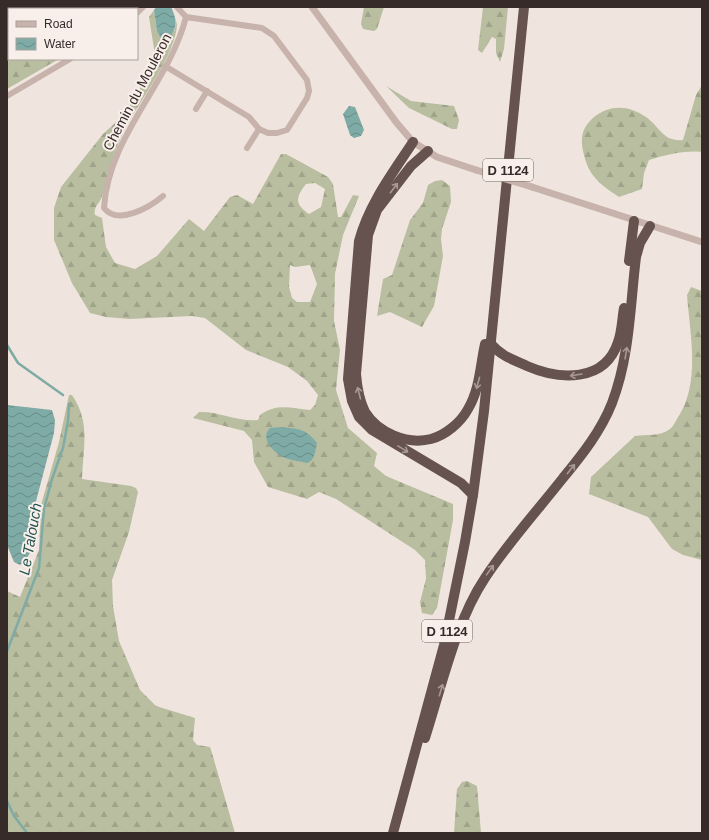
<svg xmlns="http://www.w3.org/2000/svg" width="709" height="840" viewBox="0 0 709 840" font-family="Helvetica,sans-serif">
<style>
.forest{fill:url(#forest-firs);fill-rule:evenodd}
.water{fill:url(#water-waves)}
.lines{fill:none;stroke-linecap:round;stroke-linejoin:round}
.stream{stroke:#7faba6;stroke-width:2.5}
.minor{stroke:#c7b3ab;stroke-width:6}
.tertiary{stroke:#c7b3ab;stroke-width:7}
.trunk{stroke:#66524e;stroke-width:10}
.tertiary-bridge{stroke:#c7b3ab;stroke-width:7}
.oneway{stroke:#a89994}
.labels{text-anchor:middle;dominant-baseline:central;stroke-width:4;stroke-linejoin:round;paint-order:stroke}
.shield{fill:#f8efea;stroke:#706663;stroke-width:1}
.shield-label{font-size:13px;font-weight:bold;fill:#362b29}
.street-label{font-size:14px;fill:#362b29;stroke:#f8efea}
.water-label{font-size:15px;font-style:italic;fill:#22534f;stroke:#f8efea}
</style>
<defs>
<pattern id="forest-firs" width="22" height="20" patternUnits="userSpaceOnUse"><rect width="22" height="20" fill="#b8be9f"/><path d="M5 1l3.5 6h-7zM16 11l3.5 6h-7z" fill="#9fa389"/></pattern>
<pattern id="water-waves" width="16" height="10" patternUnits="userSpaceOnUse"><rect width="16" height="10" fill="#7faba6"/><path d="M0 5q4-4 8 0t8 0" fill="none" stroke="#698b87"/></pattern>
</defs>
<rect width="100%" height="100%" fill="#f0e5de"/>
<g class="forest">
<path d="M7 7H134L132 9H9V59H59L7 89Z"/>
<path d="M364 7H384L377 29 374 31 363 29 361 24Z"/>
<path d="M483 7H508L504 49 500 62 496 53V39L492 37 482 53 478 50Z"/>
<path d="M154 10 157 31H174L177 21C179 51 137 104 123 133 113 154 109 174 102 196 100 204 93 206 95 215L102 218 106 247 115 263 135 269 157 256 189 219 204 231 230 197 237 195 253 204 281 154H286L328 177 333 184 338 217H341L353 195 359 196 343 235 335 274 334 321 340 350 336 390 348 428 377 453 374 466 386 476 453 504V520L437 608 432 615 422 613 420 602 426 579 425 560 415 550 336 499 319 492 307 499 268 487 254 462 252 440 244 431 193 418 199 412C219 411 238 422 258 420L260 415C276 403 291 408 310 410L315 405 318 395 307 381 288 367 246 350 205 318 192 316 129 319 106 317 90 313 72 283 54 240V208L61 187 103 134 124 115 152 68 155 55 149 17ZM315 183 325 189 321 207 309 214C295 204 295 198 306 184ZM290 265 295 267 310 265 317 284 310 302H297L292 298 289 287Z"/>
<path d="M702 85V152C685 150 665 155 649 160L644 173 642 189 619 197C605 188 591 178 586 162 581 145 578 131 593 118 609 104 629 105 646 117 660 127 663 142 683 140L696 95Z"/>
<path d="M386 86 411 101 454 106 459 120 457 129H452L409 108Z"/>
<path d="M442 180 450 186 451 202 442 229 441 239 443 256 434 306 422 327 390 312 377 316 383 279 392 275 410 220 423 203 428 185 435 181Z"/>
<path d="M691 287 702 291V560L683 555 672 549 648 517 589 494 591 477 635 436C647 434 659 437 670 429 673 427 675 422 677 419 701 384 690 335 687 295Z"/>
<path d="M69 395H72C91 423 83 447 82 479L131 486 136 488 138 492 129 532 112 580 113 606 119 641 140 690 156 706 195 718 193 740 197 745 210 747 212 753 235 833H7V591L20 597 39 550 41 505 59 442Z"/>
<path d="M467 781 477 786 481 833H454L457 789 462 782Z"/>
</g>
<g class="water">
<path d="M156 7H171C177 20 178 26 169 38H161L157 31 154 10Z"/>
<path d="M349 106 355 107 364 130 361 136 354 138 350 135 343 114Z"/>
<path d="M7 405 52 410 55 420 54 433 35 505 30 553 24 562 20 565 14 562 7 545Z"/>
<path d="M281 427C299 429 305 428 317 443 315 452 315 460 307 463 299 461 286 460 280 455 270 449 261 437 270 428Z"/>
</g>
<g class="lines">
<g class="stream">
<path d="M7 345 18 363 63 395"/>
<path d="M7 651 39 568 44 509 52 479 63 448 68 421 69 404"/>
<path d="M7 801 14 816 27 833"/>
</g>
<g class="minor">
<path d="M177 7 186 17"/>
<path d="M137 13 143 7"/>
<path d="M165 66 249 117 259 129 268 133H277L287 130 307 98 309 91 307 80 274 36 262 28 186 17"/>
<path d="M7 96 70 59"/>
<path d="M196 109 207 91"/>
<path d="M247 148 259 129"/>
<path d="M163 196C150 207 118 226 104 208 108 136 169 84 186 17"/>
</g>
<g class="tertiary">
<path d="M312 7 396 122 413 142 437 157 476 170"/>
<path d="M532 187 702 242"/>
</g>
<g class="trunk">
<path d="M413 142C392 174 369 204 359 241L348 379 352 401 359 417 372 430 461 483 473 495"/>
<path d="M428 151 411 166 377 210 368 235 356 374C357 387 359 400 365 412 378 433 407 445 431 439 446 435 461 422 468 409 480 389 480 366 485 344"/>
<path d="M629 261 634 221"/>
<path d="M491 344C501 356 514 360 527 366 559 380 605 383 618 342 622 331 622 319 624 308"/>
<path d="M425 738C441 688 456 621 485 578 508 543 537 511 563 478 582 455 601 431 612 403 630 356 630 306 636 257L640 243 650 226"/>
<path d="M393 833 444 645 465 542 473 495 484 411 524 7"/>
</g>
<path class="tertiary-bridge" d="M476 170 532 187"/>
</g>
<defs><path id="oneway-shaft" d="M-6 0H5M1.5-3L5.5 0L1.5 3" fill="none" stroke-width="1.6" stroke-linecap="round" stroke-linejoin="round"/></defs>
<g class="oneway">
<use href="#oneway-shaft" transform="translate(394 188) rotate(-53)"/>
<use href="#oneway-shaft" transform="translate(626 353) rotate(-81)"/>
<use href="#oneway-shaft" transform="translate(576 375) rotate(171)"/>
<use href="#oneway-shaft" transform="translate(478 383) rotate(105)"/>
<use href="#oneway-shaft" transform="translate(359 393) rotate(-104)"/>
<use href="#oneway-shaft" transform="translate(403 449) rotate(32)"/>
<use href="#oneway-shaft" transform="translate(571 469) rotate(-51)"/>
<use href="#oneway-shaft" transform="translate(490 570) rotate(-54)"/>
<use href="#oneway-shaft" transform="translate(441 690) rotate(-73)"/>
</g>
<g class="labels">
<g class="shield">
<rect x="483" y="159" width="50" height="22" rx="3"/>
<rect x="422" y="620" width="50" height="22" rx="3"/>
</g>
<g class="shield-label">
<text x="508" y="170">D 1124</text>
<text x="447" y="631">D 1124</text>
</g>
<g class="street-label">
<text transform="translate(137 92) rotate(-62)">Chemin du Mouleron</text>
</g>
<g class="water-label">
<text transform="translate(30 539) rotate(-80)">Le Talouch</text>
</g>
</g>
<rect width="709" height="840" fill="none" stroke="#362b29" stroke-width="16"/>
<rect x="8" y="8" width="130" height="52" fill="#f8efea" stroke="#aaa19d"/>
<rect x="16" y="21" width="20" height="6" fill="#c7b3ab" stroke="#aaa19d"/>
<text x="44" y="28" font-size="12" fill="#362b29">Road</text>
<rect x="16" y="38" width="20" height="12" fill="url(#water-waves)" stroke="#aaa19d"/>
<text x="44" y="48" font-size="12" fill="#362b29">Water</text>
</svg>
